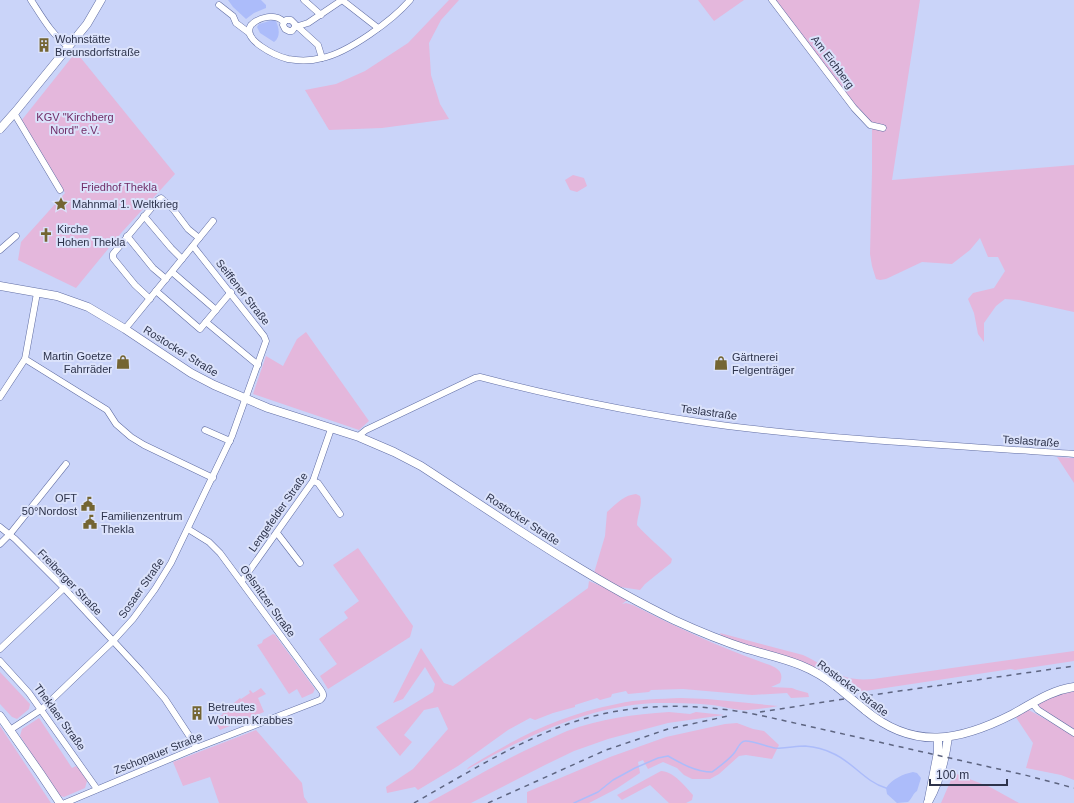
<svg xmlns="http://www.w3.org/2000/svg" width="1074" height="803" viewBox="0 0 1074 803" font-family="Arial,sans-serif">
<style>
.green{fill:#e4b7dc}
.water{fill:#acbcfa}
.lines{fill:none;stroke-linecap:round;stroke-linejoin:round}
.stream{stroke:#acbcfa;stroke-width:1.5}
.street-casing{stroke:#616ea4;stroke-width:7}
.secondary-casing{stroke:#616ea4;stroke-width:9}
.street{stroke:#fff;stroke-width:6}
.secondary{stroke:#fff;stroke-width:8}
.rail{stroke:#5e6581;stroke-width:1.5;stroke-dasharray:5 5;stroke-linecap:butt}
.secondary-bridge-casing{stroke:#616ea4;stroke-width:9;stroke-linecap:butt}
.secondary-bridge{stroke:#fff;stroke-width:8}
.labels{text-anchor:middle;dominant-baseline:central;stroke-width:4;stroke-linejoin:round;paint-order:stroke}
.poi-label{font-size:11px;fill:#2d334b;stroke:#dbe2fb;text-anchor:start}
.street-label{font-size:11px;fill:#2d334b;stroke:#dbe2fb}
.park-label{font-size:11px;fill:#702d67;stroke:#dbe2fb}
</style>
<rect width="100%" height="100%" fill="#cad4f9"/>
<g class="green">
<path d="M449 0H459L441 20 429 43 431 75 440 104 449 119 382 128 329 130 305 90 336 84 365 71 408 43Z"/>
<path d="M698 0H744L714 21Z"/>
<path d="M774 0H920L892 180 1074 165V312L1019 300 1005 299 996 306 984 323V342L978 334 974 313 968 299 973 293 994 288 1005 271 998 257H988L980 238 970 250 952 264 922 262 886 279 880 280 876 279 872 266 870 254 872 172V123L855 107Z"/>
<path d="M76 52 175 174 122 232 76 288 18 260 21 242 65 193 21 121Z"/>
<path d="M573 175 584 178 587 186 577 192 570 190 565 180Z"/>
<path d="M306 332 369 421 359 430 253 394 266 356 283 366 297 339Z"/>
<path d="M1057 457 1074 458V483Z"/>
<path d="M636 494 640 496C643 504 637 516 637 525 648 538 661 547 672 559L671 563 645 584 640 590 614 586 594 573 605 536 607 512C616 504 624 495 636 494Z"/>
<path d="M358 548 413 626 410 637 328 689 320 676 337 664 319 639 348 618 344 612 359 601 333 565Z"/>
<path d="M589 581 630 598 622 604 626 603 633 605C678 628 723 649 770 665 779 669 784 673 780 683L771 687 792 688 797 690 808 693 809 697 791 698 787 693 752 695 683 689 651 690 649 692 628 694 626 691 612 694 611 697 600 700 597 698 575 705V707L553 713 535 720 530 718 508 730 458 766 418 790 415 787 387 793 386 787 413 769 448 729 438 707 424 710 404 735 412 742 400 756 376 727 433 692 435 684 425 667 403 699 393 703 421 648 444 683 453 686 588 588Z"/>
<path d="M720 633 803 655C832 668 838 682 873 679L1074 651V661L1015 670 1011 669 852 693 826 675 800 661 722 637Z"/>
<path d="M273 634 275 635 315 689 313 693 302 698 297 689 289 694 257 645 262 643 263 640Z"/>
<path d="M0 672 30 704 29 709 17 719 12 717 0 704Z"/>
<path d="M261 688 266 694 258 698 264 712 220 730 214 720 223 714 221 711 223 709 224 711 240 698 241 699 250 693 249 691 250 690 253 693Z"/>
<path d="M1074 691V730L1039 707 1038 705 1039 703 1059 694Z"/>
<path d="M681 698 707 699 778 706C768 708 758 709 748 710 737 711 722 706 712 705 693 703 673 703 654 703 584 707 526 737 466 770L469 767C518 737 560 715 617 704 638 699 660 699 681 698Z"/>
<path d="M1027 709 1058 726 1074 736V780L1061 775 1026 768 1033 743 1015 716Z"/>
<path d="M669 712 690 714 696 712 724 715 668 723 608 739 574 751 545 765 471 803H428C465 783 501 761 539 744 548 740 557 735 567 731 600 719 634 714 669 712Z"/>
<path d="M39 718 72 768 76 766 81 771 87 781 85 788 64 797 60 796 55 790 20 736 22 729Z"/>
<path d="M737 723 753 729 764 731 779 745 772 759 746 755 739 756 719 774 710 779H692L684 775 677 768 663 762 648 769 643 760 638 762 640 773 616 789 589 803H527V792L610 757 666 737 725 724Z"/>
<path d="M0 726 51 803H0Z"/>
<path d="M256 730 302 783 304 797 308 803H219L210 777 183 786 173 762Z"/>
<path d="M661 771C673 771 685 786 693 795L692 800 686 803H669L650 785 622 800 617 795Z"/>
<path d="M954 773 990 787 1019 803H941Z"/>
</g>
<g class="water">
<path d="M228 0H261L266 5V8L254 13 246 19 233 7Z"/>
<path d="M273 20 276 21C279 28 281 37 274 42L260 33 257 27 259 24Z"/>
<path d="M913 772 917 773 921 778 917 791C913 793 912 799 908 802L897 803 887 794 886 788C892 779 903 774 913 772Z"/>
</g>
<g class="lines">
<path class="stream" d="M574 803 598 792 613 780 635 768 658 758 668 756C682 764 696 772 712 772 720 766 729 760 735 752 738 748 740 741 745 741 751 740 768 747 775 748 785 749 795 746 805 746 815 747 824 749 832 753 852 761 865 782 886 788"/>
<defs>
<g id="street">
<path d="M31 0C42 17 52 35 69 47"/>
<path d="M304 0 321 15"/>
<path d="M772 0 854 108 870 125 883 128"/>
<path d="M219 5 233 16 236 23 248 32"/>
<path d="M284 22C275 13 259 17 251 25 241 40 276 56 288 59 299 61 311 61 322 58 348 53 393 20 410 0"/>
<path d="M284 22 283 25 285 29 289 31H292L295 27 308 23 342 0 378 28"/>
<path d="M284 22 286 20H291L295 24V27"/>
<path d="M297 26 318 45 322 58"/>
<path d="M14 113 60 190"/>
<path d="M144 216 171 248 182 259"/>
<path d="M127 236 153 268 166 279"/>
<path d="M0 250 16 236"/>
<path d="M172 272 216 310"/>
<path d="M156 291 200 329 231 292"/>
<path d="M150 299 135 285 113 258V254L158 200 161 198 173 209 188 229 199 238"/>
<path d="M206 322 258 365"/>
<path d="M125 329 213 221"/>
<path d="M25 359 107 410 116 424 131 437 144 445 213 478"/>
<path d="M0 397 25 359 37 293"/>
<path d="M205 430 230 441"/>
<path d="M359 437 361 434 366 430 475 378 480 377C561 398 645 415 728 426 843 440 959 446 1074 454"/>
<path d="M313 481 318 483 340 514"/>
<path d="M0 527 15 539 64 588 141 671 165 699 194 743 196 748"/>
<path d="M277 533 300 563"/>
<path d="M0 544 10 534 66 464"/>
<path d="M242 581 313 481 331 429"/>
<path d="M0 649 64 588"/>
<path d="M0 661 29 693 97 789"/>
<path d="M1032 703 1038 710 1074 733"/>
<path d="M10 730 42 709 113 641 133 619 155 589 171 563 232 436 266 341 264 336 193 246"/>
<path d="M65 803 196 748 320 700C324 697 324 694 321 690L220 553 209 542 188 529"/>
</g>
<g id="secondary">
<path d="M0 129 16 111 87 24 101 0"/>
<path d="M0 286 57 296 88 307 125 329 191 373 214 385 268 408 359 437 394 452 421 466C504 520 585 577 674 620 698 631 722 641 747 649 782 659 807 663 836 686"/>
<path d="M865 710C914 751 960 741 1013 714 1035 702 1049 691 1074 687"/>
<path d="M0 716 40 773 60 803"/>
<path d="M929 798 938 752V738"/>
<path d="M928 802C940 781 945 761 948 737"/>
</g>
</defs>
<use href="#street" class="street-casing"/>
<use href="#secondary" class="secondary-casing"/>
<use href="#street" class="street"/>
<use href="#secondary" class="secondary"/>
<g class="rail">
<path d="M858 697 1074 666"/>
<path d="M760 712 844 699"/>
<path d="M414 803C462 776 510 746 562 726 626 702 693 702 759 715L1025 775 1074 788"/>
<path d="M488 803 606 750 668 729 728 716"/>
</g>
<defs>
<path id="secondary-bridge" d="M836 686 865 710"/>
</defs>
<use href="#secondary-bridge" class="secondary-bridge-casing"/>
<use href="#secondary-bridge" class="secondary-bridge"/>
</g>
<defs>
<symbol id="building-bare" viewBox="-9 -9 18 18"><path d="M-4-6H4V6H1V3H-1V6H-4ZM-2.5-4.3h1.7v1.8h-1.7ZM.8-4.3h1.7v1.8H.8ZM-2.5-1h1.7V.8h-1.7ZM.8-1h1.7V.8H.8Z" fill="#746532" stroke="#dbe2fb" stroke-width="2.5" paint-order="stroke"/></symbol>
<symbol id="sight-bare" viewBox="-9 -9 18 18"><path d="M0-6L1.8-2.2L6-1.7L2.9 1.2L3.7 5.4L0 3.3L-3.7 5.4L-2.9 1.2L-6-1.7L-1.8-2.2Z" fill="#746532" stroke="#dbe2fb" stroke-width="2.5" paint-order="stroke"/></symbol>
<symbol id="church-bare" viewBox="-9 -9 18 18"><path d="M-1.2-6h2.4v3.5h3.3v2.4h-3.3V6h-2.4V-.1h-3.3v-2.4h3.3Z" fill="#746532" stroke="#dbe2fb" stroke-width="2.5" paint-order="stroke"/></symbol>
<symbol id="shop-bare" viewBox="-9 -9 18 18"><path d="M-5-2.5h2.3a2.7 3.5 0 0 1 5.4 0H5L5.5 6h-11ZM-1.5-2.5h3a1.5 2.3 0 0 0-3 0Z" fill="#746532" stroke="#dbe2fb" stroke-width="2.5" paint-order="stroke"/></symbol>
<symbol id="civic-bare" viewBox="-9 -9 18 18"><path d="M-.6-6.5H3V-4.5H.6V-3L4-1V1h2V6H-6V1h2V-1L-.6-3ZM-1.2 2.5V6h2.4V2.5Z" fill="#746532" stroke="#dbe2fb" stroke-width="2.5" paint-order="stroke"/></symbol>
</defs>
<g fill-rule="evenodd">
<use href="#building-bare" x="34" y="35" width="20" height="20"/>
<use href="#sight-bare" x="51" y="194" width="20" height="20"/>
<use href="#church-bare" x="36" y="225" width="20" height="20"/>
<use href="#shop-bare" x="113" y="352" width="20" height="20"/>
<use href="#shop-bare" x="711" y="353" width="20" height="20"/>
<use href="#civic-bare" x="78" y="494" width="20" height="20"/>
<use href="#civic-bare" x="80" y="512" width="20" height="20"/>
<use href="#building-bare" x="187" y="703" width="20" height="20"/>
</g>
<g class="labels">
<g class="poi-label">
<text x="55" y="39">Wohnstätte<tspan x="55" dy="13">Breunsdorfstraße</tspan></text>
<text x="72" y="204">Mahnmal 1. Weltkrieg</text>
<text x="57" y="229">Kirche<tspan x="57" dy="13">Hohen Thekla</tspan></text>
<text x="112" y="356" text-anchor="end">Martin Goetze<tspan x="112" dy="13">Fahrräder</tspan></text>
<text x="732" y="357">Gärtnerei<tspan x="732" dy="13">Felgenträger</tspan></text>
<text x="77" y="498" text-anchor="end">OFT<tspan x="77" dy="13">50°Nordost</tspan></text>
<text x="101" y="516">Familienzentrum<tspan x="101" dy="13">Thekla</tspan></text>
<text x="208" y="707">Betreutes<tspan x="208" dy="13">Wohnen Krabbes</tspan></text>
</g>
<g class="street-label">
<text transform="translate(833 62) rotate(53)">Am Eichberg</text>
<text transform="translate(243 292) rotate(52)">Seiffener Straße</text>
<text transform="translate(181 351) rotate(32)">Rostocker Straße</text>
<text transform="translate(709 412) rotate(8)">Teslastraße</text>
<text transform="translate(1031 441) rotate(4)">Teslastraße</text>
<text transform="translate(278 512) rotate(-55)">Lengefelder Straße</text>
<text transform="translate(523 519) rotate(33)">Rostocker Straße</text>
<text transform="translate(70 582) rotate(46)">Freiberger Straße</text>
<text transform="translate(141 588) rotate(-55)">Sosaer Straße</text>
<text transform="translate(268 601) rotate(54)">Oelsnitzer Straße</text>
<text transform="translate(853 688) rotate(37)">Rostocker Straße</text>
<text transform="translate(60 717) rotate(54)">Theklaer Straße</text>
<text transform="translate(158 753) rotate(-22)">Zschopauer Straße</text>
</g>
<g class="park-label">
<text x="75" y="117">KGV "Kirchberg<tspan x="75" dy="13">Nord" e.V.</tspan></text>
<text x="119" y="187">Friedhof Thekla</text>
</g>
</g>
<path d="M930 779v6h77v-6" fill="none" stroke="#2d334b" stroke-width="2"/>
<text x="936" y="779" font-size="12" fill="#2d334b" stroke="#dbe2fb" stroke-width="3" paint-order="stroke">100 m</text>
</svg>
